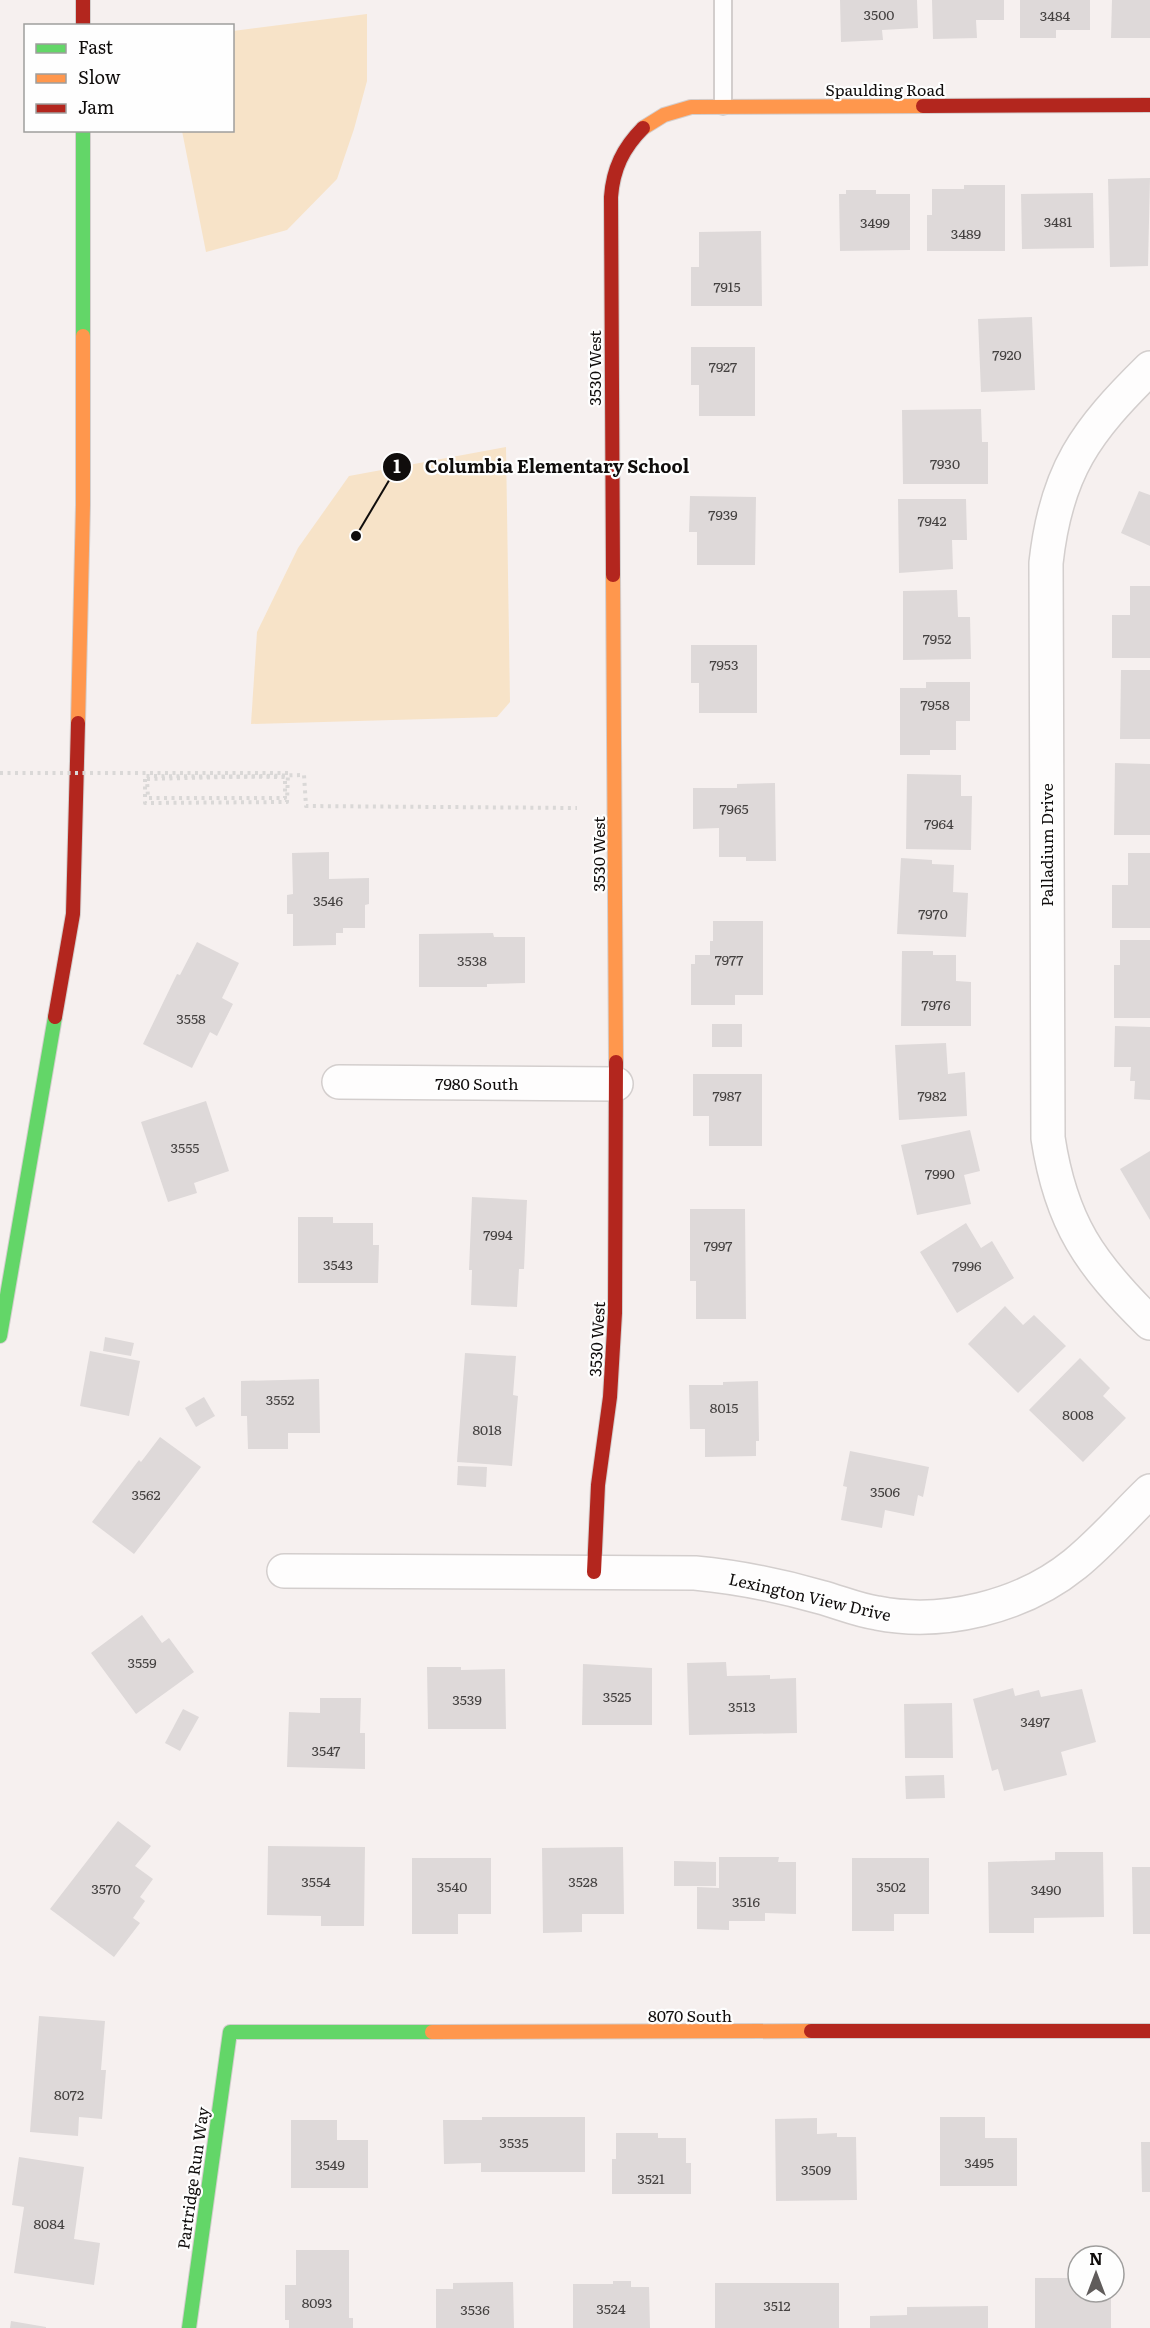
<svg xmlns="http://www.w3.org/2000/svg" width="1150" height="2328" viewBox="0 0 1150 2328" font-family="Literata,serif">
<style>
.pitch{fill:#f7e3c8}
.building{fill:#ded9d9}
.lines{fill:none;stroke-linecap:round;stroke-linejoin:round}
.lane-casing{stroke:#d3cecd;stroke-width:20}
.street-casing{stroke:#d3cecd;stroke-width:36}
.fast-casing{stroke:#d3cecd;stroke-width:16}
.slow-casing{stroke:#d3cecd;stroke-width:16}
.jam-casing{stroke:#d3cecd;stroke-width:16}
.path{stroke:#dad8d7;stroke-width:4;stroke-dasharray:3 4.5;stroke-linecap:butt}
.lane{stroke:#fefdfd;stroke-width:16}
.street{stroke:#fefdfd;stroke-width:33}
.fast{stroke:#63d668;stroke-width:14}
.slow{stroke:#ff974d;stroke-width:14}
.jam{stroke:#b3261e;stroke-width:14}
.path-bridge{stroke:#dad8d7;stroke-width:4;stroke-dasharray:3 4.5;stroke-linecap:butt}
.labels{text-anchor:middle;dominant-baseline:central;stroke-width:4.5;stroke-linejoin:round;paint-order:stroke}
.number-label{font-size:14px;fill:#444140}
.street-label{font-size:16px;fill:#100d0c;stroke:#fefefe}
.leader{fill:none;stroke:#100d0c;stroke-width:2}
.callout-dot{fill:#100d0c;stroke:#fefefe;stroke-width:2}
.mark-label{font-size:18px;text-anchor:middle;font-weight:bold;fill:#fff}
.callout-label{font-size:18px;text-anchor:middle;font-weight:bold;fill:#100d0c;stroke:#fefefe;stroke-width:4.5;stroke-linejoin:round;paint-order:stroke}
</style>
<rect width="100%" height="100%" fill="#f6f0ef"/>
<g class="pitch">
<path d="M367 14V81L354 129 337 179 287 230 206 252 182 131 232 130 233 31Z"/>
<path d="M506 447 510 702 497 717 251 724 257 632 298 548 349 476Z"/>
</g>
<g class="building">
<path d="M840 0H917L918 28 882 30 883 40 841 42Z"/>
<path d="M932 0H1004V20H976L977 38 933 39Z"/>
<path d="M1020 0H1090V30H1056V38H1020Z"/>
<path d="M1112 0H1150V38H1111Z"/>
<path d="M1150 178 1148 266 1110 267 1108 179Z"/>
<path d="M964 185H1005V251H927V215H932V189H964Z"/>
<path d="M846 190H876V194H910V250L840 251 839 194H846Z"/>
<path d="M1093 193 1094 248 1022 249 1021 194Z"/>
<path d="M761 231 762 306H691V267H699V232Z"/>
<path d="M1032 317 1035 390 981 392 978 319Z"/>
<path d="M691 347H755V416H699V385H691Z"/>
<path d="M981 409 982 442H988V484H903L902 410Z"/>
<path d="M1139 491 1150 495V546L1121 533Z"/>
<path d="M690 496 756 497 755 565H697V532H689Z"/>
<path d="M898 499H966L967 540H952L953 569 899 573Z"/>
<path d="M1130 586H1150V658H1112V615H1130Z"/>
<path d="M957 590 958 617H970L971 659 903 660V591Z"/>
<path d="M691 645H757V713H699V683H691Z"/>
<path d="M1121 670H1150V739H1120Z"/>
<path d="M926 682H970V721H956V750H930V755H900V688H926Z"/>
<path d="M1115 763 1150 764V835H1114Z"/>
<path d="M907 774 961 775V796H972L971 850 906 849Z"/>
<path d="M775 783 776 861H746V857H719V828L693 829V788H737V784Z"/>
<path d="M329 852V879L369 878V904L365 905V928H343V933H336V945L293 946V914H287V895L293 894 292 853Z"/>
<path d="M1128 853H1150V928H1112V885H1128Z"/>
<path d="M901 858 932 860V864L954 865 953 892 968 893 966 937 897 934Z"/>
<path d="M713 921H763V995H735V1005H691V964H695V955H710V941H713Z"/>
<path d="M493 933 494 937H525V983L487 984V987H419V934Z"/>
<path d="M1120 940H1150V1018H1114V965H1120Z"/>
<path d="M197 942 239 963 222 998 233 1004 217 1036 210 1032 192 1068 143 1044 177 974 180 975Z"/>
<path d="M902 951H933V955H956V981L971 982V1026H901Z"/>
<rect x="712" y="1024" width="30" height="23"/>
<path d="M1115 1026 1150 1027V1100L1134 1099 1135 1081H1130L1131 1067H1114Z"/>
<path d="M946 1043 948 1074 965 1072 967 1116 899 1120 895 1045Z"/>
<path d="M693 1074H762V1146H709V1116H693Z"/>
<path d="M206 1101 229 1171 194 1183 197 1193 168 1202 141 1122Z"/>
<path d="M970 1130 980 1171 964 1175 971 1204 917 1215 901 1145Z"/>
<path d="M1150 1151V1220L1120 1169Z"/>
<path d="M472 1197 527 1200 524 1269H519L517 1307 471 1305 472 1270H469Z"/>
<path d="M690 1209H745L746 1319H696V1281H690Z"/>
<path d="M298 1217H333V1223H373V1245H379L378 1283H298Z"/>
<path d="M966 1223 981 1248 992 1241 1014 1278 957 1313 920 1252Z"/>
<path d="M1005 1306 1023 1325 1034 1315 1066 1346 1018 1393 968 1344Z"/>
<path d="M105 1337 134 1343 131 1356 103 1351Z"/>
<path d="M90 1351 140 1361 129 1416 80 1406Z"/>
<path d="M465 1353 516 1356 513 1395 518 1396 512 1466 457 1462Z"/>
<path d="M1080 1358 1110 1388 1103 1396 1126 1418 1083 1462 1029 1410Z"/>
<path d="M319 1379 320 1433H288V1449H248L247 1416H241V1381Z"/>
<path d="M758 1381 759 1441H756V1456L705 1457V1429H690L689 1385H723V1382Z"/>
<path d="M204 1397 215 1416 196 1427 185 1408Z"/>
<path d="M160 1437 201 1467 134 1554 92 1522 139 1460 141 1462Z"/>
<path d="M850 1451 929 1467 923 1497 918 1495 914 1516 885 1510 882 1528 841 1520 847 1487 843 1486Z"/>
<path d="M458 1466 487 1467 486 1487 457 1485Z"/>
<path d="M142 1615 162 1643 169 1638 194 1672 136 1714 91 1653Z"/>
<path d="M726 1662 727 1676 770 1675V1679L796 1678 797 1733 689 1735 687 1663Z"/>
<path d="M583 1664 652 1668V1725H582Z"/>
<path d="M427 1667H461V1670L505 1669 506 1729H428Z"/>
<path d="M1013 1688 1015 1696 1039 1690 1041 1697 1082 1689 1096 1742 1061 1752 1067 1775 1004 1791 998 1769 992 1771 973 1699Z"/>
<path d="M320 1698H361L360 1733H365V1769L287 1767 289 1712 320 1713Z"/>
<path d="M952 1703 953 1758H905L904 1704Z"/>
<path d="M183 1709 199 1717 180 1751 165 1743Z"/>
<path d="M944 1775 945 1798 906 1799 905 1776Z"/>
<path d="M118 1821 151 1846 135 1866 153 1879 140 1897 145 1901 133 1918 140 1923 114 1957 50 1909Z"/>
<path d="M268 1846 365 1847 364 1926H321V1916L267 1915Z"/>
<path d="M623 1847 624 1914H582V1932L543 1933 542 1848Z"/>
<path d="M1055 1852H1103L1104 1917 1034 1918V1933H989L988 1862 1055 1860Z"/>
<path d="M719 1857H779L778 1862H796V1914L765 1913V1921H729V1930L697 1929V1887L719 1888Z"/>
<path d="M412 1858H491V1914H458V1934H412Z"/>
<path d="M852 1858H929V1914H894V1931H852Z"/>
<path d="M674 1861 716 1862V1886H674Z"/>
<path d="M1132 1867H1150V1934H1133Z"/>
<path d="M39 2016 105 2021 101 2070H106L102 2119 79 2117 78 2136 30 2132Z"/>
<path d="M482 2117H585V2172H481V2163L444 2164 443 2120H482Z"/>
<path d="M940 2117H985V2138H1017V2186H940Z"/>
<path d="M817 2118V2134L837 2133V2137H856L857 2200 776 2201 775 2119Z"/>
<path d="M291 2120H337V2140H368V2188H291Z"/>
<path d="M616 2133H658V2138H686V2163H691V2194H612V2159H616Z"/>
<path d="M1141 2142H1150V2192H1142Z"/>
<path d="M19 2157 84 2167 74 2239 100 2243 94 2285 14 2273 24 2207 12 2205Z"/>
<path d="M296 2250H349V2318H353V2328H289V2320H285V2285H296Z"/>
<path d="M1035 2278H1078V2292H1111V2328H1035Z"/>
<path d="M613 2281H631V2287H649L650 2328H573V2284H613Z"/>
<path d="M513 2282 514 2328H436V2289H453V2283Z"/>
<rect x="715" y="2283" width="124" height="45"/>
<path d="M988 2306V2328H870V2316L907 2315V2307Z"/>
<path d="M11 2321 46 2327V2328H10Z"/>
</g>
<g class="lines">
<defs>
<path id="lane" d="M723 0V106"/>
<g id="street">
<path d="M1150 368C1086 431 1056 471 1046 563L1048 1138C1061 1223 1090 1264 1150 1323"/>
<path d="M339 1082 616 1084"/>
<path d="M284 1571 695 1573C737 1577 778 1585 820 1597 839 1602 857 1610 877 1613 943 1626 1022 1607 1075 1564 1102 1542 1125 1515 1150 1491"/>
</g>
<g id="fast">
<path d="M83 130V336"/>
<path d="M0 1336 55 1017"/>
<path d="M189 2328 230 2032H432"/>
</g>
<g id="slow">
<path d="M643 128 664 115 691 107 923 106"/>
<path d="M613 575 616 1062"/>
<path d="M78 723 83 505V336"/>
<path d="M432 2032 811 2031"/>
</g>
<g id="jam">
<path d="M83 0V26"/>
<path d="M923 106 1150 105"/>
<path d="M613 575 611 197C613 169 623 148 643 128"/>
<path d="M55 1017 73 914 78 723"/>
<path d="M594 1572 598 1485 610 1397 615 1313 616 1062"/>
<path d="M811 2031H1150"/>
</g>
</defs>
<use href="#lane" class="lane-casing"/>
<use href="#street" class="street-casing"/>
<use href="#fast" class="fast-casing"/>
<use href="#slow" class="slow-casing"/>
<use href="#jam" class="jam-casing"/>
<path class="path" d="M147 779 304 775 306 806 577 808"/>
<use href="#lane" class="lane"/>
<use href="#street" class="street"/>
<use href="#fast" class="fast"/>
<use href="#slow" class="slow"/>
<use href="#jam" class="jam"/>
<path class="path-bridge" d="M0 773H288L287 802 145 803V776L285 777V798H148L147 779"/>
</g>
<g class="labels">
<g class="number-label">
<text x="879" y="14">3500</text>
<text x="1055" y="15">3484</text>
<text x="1058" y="221">3481</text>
<text x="875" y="222">3499</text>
<text x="966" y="233">3489</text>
<text x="727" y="286">7915</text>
<text x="1007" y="354">7920</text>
<text x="723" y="366">7927</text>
<text x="945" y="463">7930</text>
<text x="723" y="514">7939</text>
<text x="932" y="520">7942</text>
<text x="937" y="638">7952</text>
<text x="724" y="664">7953</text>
<text x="935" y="704">7958</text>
<text x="734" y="808">7965</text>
<text x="939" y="823">7964</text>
<text x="328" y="900">3546</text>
<text x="933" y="913">7970</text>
<text x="729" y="959">7977</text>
<text x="472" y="960">3538</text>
<text x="936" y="1004">7976</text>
<text x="191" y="1018">3558</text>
<text x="727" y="1095">7987</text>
<text x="932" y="1095">7982</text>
<text x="185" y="1147">3555</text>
<text x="940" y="1173">7990</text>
<text x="498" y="1234">7994</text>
<text x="718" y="1245">7997</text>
<text x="338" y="1264">3543</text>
<text x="967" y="1265">7996</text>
<text x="280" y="1399">3552</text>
<text x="724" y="1407">8015</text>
<text x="1078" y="1414">8008</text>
<text x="487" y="1429">8018</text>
<text x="885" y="1491">3506</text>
<text x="146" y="1494">3562</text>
<text x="142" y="1662">3559</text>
<text x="617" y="1696">3525</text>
<text x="467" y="1699">3539</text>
<text x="742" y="1706">3513</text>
<text x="1035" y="1721">3497</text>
<text x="326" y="1750">3547</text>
<text x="316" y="1881">3554</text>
<text x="583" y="1881">3528</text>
<text x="452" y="1886">3540</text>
<text x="891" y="1886">3502</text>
<text x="106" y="1888">3570</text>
<text x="1046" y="1889">3490</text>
<text x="746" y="1901">3516</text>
<text x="69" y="2094">8072</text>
<text x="514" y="2142">3535</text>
<text x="979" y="2162">3495</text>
<text x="330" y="2164">3549</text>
<text x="816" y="2169">3509</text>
<text x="651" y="2178">3521</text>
<text x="49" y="2223">8084</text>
<text x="317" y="2302">8093</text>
<text x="777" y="2305">3512</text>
<text x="611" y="2308">3524</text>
<text x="475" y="2309">3536</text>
</g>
<g class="street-label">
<text x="885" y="89">Spaulding Road</text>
<text transform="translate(594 368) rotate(-90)">3530 West</text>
<text transform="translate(1046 845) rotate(-90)">Palladium Drive</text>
<text transform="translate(598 854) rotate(-90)">3530 West</text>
<text x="477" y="1083">7980 South</text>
<text transform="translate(596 1339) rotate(-87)">3530 West</text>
<text transform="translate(810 1596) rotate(13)">Lexington View Drive</text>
<text x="690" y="2015">8070 South</text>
<text transform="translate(192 2178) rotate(-82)">Partridge Run Way</text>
</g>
</g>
<path class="leader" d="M356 536L397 467"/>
<g class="callout-dot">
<circle cx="356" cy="536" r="6"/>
<circle cx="397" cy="467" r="15"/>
</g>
<g class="mark-label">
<text x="397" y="473">1</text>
</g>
<g class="callout-label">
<text x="557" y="473">Columbia Elementary School</text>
</g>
<rect x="24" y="24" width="210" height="108" fill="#fefefe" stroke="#9f9e9d" stroke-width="1.5"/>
<rect x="36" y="44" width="30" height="9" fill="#63d668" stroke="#9f9e9d" stroke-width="1.5"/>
<text x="78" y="54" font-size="18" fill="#100d0c">Fast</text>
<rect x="36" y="74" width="30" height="9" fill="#ff974d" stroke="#9f9e9d" stroke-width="1.5"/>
<text x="78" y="84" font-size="18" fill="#100d0c">Slow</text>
<rect x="36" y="104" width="30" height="9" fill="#b3261e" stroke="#9f9e9d" stroke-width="1.5"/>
<text x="78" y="114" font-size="18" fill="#100d0c">Jam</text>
<g transform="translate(1096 2274)"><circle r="28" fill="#fefefe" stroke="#9f9e9d" stroke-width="1.5"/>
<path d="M0-4.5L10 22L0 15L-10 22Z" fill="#605c5b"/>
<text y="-9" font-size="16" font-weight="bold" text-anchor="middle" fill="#100d0c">N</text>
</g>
</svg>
